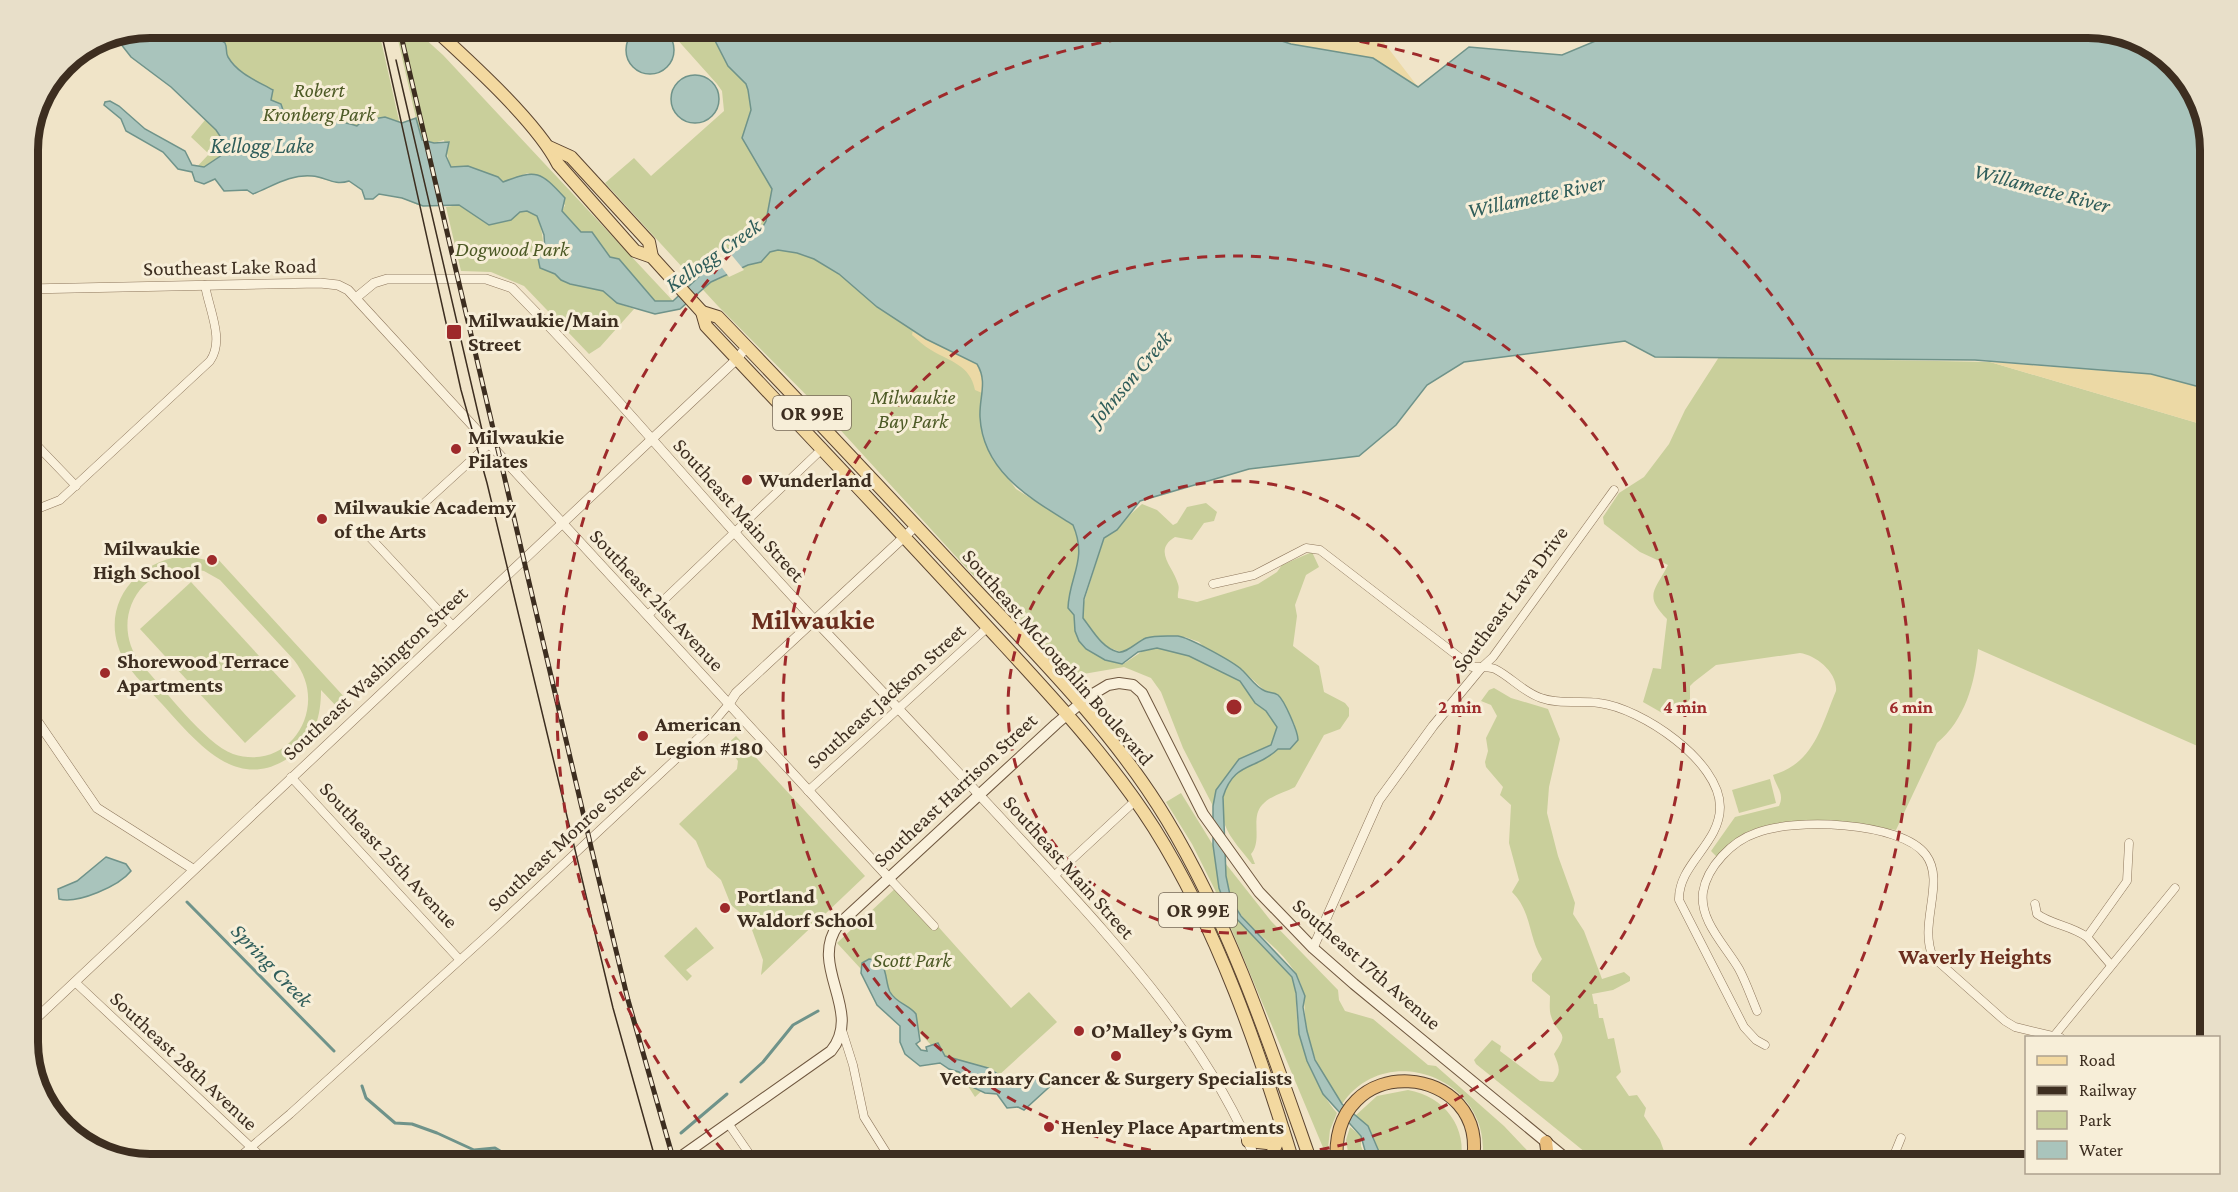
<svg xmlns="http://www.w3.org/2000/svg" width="2238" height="1192" viewBox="0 0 2238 1192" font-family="'Crimson Pro',serif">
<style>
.green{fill:#c9cf9b;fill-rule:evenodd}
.sand{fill:#ecd9a5}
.water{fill:#a9c4bc;stroke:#6f938a;stroke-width:1.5}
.pier{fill:#f0e4c8}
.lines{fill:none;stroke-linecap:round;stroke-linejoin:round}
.stream{stroke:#6f938a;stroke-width:3}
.minor-casing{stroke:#8d765c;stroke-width:9}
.tertiary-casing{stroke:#8d765c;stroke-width:10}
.secondary-casing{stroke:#6f573f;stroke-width:12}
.primary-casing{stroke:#5b4430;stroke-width:14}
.trunk-casing{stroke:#5b4430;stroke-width:14}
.minor{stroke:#faf1dc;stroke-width:8}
.tertiary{stroke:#faf1dc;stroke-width:9}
.secondary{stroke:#faf1dc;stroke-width:10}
.primary{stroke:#f3d9a0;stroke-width:12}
.trunk{stroke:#eabe7c;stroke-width:12}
.tram{stroke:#3d2e20;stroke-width:1.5}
.rail-casing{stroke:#3d2e20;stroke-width:5}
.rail{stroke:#f7eed8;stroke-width:3;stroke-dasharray:9;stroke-linecap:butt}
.ring{fill:none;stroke:#9e2a2b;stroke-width:3;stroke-dasharray:10 8}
.poi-dot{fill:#9e2a2b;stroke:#f7eed8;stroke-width:2}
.labels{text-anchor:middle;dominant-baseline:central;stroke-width:6;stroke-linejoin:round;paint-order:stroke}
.shield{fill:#f7eed8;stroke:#756857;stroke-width:1.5}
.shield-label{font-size:20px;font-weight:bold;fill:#3d2e20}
.park-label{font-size:21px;font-style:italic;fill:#4d5a26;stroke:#f7eed8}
.street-label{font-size:21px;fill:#3d2e20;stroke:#f7eed8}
.poi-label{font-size:21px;font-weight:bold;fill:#3d2e20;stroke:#f7eed8;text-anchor:start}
.water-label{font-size:22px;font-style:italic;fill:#2f5d5a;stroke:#f7eed8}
.neighbourhood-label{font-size:22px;font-weight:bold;fill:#6b2e1e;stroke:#f7eed8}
.district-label{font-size:27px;font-weight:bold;fill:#6b2e1e;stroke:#f7eed8}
.rim{fill:none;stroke:#3d2e20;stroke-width:8}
.centre{fill:#9e2a2b;stroke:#f7eed8;stroke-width:3}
.ring-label{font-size:18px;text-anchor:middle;font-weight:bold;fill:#9e2a2b;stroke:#f7eed8;stroke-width:6;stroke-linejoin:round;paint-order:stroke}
</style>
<rect width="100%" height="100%" fill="#f0e4c8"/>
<g class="green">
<path d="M219 27H378L418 205 402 198 379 194 373 199H365L362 190 356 184 349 181 337 183 313 176 286 178 253 194 247 190 224 191 215 179 204 184 195 181 192 172 209 154 191 137 243 74 227 56 225 43 217 34Z"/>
<path d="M395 27H412L443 55 673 301H655L619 259 610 257 592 232H581L562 212 565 205 528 173 503 182C492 174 480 173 468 166L450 167 444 140 434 143 421 140Z"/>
<path d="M666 27H708L728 66 746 84 748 90 751 110 742 138 772 189 766 221 758 235 737 241 708 269 717 280 748 265 761 262 770 252 778 250 797 253 814 259 839 274 877 307 926 339 977 364 983 388 980 419 993 458 1016 489 1073 525C1084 549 1077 573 1070 598L1084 602 1104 538 1142 504 1157 510 1173 525 1177 523 1187 507 1206 503 1217 512 1214 521 1204 523 1192 540 1175 537C1152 551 1174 567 1178 584 1180 589 1177 593 1178 598L1197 602 1258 584 1277 572 1282 565 1312 552 1319 567 1306 575 1295 605 1297 616 1293 646 1319 666 1324 692 1345 703 1349 708V716L1340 729 1324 735 1295 787C1284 793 1271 795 1262 805 1250 818 1263 840 1251 854L1255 864H1252C1244 853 1230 839 1225 825 1218 807 1224 780 1241 769 1253 761 1266 760 1278 749H1288L1295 725 1277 694 1265 691 1240 668 1210 653 1199 642 1185 637H1156L1121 652 1104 646 1083 618V613L1080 619 1103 654 1125 663 1147 648H1157L1189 656 1240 681 1255 703 1266 711 1277 727 1271 745 1239 759 1216 790 1213 806 1183 748 1161 692 1151 678 1124 667 1066 677 834 423 717 305 605 183 634 158 651 176 724 111 722 91 717 84Z"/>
<path d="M459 205 489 225 511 220 519 212 527 211 537 216C544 235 545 248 540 268L555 274 561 280 603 291 617 303 634 309 600 347 589 354 524 286 491 272 461 271 446 207Z"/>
<path d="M1719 357 1990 362 2211 427V752L1978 649C1975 683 1965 720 1937 743L1896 830C1865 825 1777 820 1749 831 1736 837 1727 846 1717 857L1711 851 1735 817 1779 806C1785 793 1776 787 1773 775 1814 763 1821 727 1836 691 1838 673 1816 655 1800 653L1716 665 1694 682 1690 686V699L1679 712 1664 714 1643 702 1653 668 1661 669 1667 619C1644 595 1654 592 1668 565L1640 552 1604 524 1603 517 1619 493 1644 477 1669 444 1685 410Z"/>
<path d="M187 556 211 561 216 557 347 700 338 708 321 690C321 716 315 738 294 754 238 797 196 741 162 704 146 686 125 669 118 646 103 599 141 558 187 556ZM187 568 204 571 220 580 294 660C331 706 290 773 233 754 205 744 163 687 141 664 110 624 135 569 187 568Z"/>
<path d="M191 582 296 696 245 743 140 629Z"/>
<path d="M1494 688 1511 698 1548 709 1560 739 1549 787 1547 813 1558 856 1575 903 1573 914 1584 931 1602 979 1624 972 1630 977V981L1613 990 1592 994 1594 1004H1597L1599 1018H1603L1608 1039 1614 1038 1621 1072 1616 1077 1629 1096 1637 1095 1646 1108 1644 1116 1660 1140 1669 1165H1601L1476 1064 1474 1060 1492 1040 1501 1046 1500 1051 1540 1081 1553 1082C1562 1072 1559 1066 1554 1054 1571 1030 1558 1037 1551 1016 1549 1010 1550 1002 1550 996L1532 981V974L1542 959C1528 936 1532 912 1512 892L1519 880 1509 843 1511 805 1500 795 1503 787 1486 767 1485 762 1488 751 1486 738 1497 716 1491 705 1481 701 1489 690Z"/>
<path d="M736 736 865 876 761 975 763 960 748 919 731 905 721 880 707 867 696 841 679 824 737 769 738 761 726 745Z"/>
<path d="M1770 779 1776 803 1739 813 1732 790Z"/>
<path d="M1181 793 1213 845 1219 888 1224 902 1292 977C1298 995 1295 1014 1299 1033 1305 1060 1319 1092 1337 1113L1330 1130 1327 1157 1215 890 1192 844 1166 802Z"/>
<path d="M1226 864 1271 921 1338 990 1339 1000 1345 1011 1373 1019 1428 1065 1436 1066 1504 1126 1541 1165H1481C1499 1084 1389 1035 1342 1104 1325 1083 1312 1057 1307 1030 1303 1010 1307 990 1295 972 1269 932 1223 921 1226 864Z"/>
<path d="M900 884 1011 1008 1029 992 1057 1022 975 1097 966 1083 837 943Z"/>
<path d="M696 927 714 948 686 970 692 976 687 981 664 956Z"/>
<path d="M1408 1090C1444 1096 1469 1128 1460 1165H1379C1381 1146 1370 1127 1355 1116L1377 1096Z"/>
<path d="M1350 1127 1361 1136V1146L1369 1165H1350L1346 1140Z"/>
</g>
<g class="sand">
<path d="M1239 27H1372L1418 87 1373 58 1291 44Z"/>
<path d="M913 330 935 344 977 364 985 383 982 393 975 390C970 365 951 362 931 350 924 346 918 340 912 335Z"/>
<path d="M1990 362 2151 374 2211 390V427Z"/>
</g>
<g class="water">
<circle cx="650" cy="50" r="24"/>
<path d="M149 27H219V39L225 43C228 49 225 52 228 57 238 74 257 81 273 90L271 100 281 104 283 110 290 114 298 110C318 127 336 118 357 126L362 121 385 117 402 123 416 118 422 140 434 143 449 142 446 156 451 167 468 166 498 177 503 182C537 169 540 171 565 198L562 211 581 232H592L610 257 619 259 655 301H673L737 241 758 235 766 221 772 189 742 138 751 110 748 90 746 84 728 66 708 27H1239L1291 44 1373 58 1418 87 1469 47 1562 55 1629 27H2089L2138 38 2191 82 2211 142V390L2151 374 1975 360 1655 357 1625 341 1464 362 1427 385 1396 425 1359 456 1249 469 1140 501 1117 530 1104 538 1084 599 1083 618C1093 631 1102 648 1118 652 1126 654 1138 641 1146 638 1155 635 1168 636 1178 636 1188 637 1234 662 1242 670 1249 676 1255 687 1265 691 1269 693 1274 692 1278 695 1284 700 1298 731 1298 740L1290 749H1278C1255 771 1234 761 1223 797L1226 876 1231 900 1241 916 1296 974 1305 996 1303 1007 1307 1031 1315 1060 1342 1104 1368 1126 1380 1154 1379 1165H1369L1361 1136 1323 1094 1307 1061 1299 1034 1296 993 1292 977 1234 916 1224 902 1219 888 1213 845V806L1216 790 1239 759 1271 745 1277 727 1266 711 1255 703 1240 681 1189 656 1157 648 1138 652 1122 664 1105 660 1086 649 1079 641 1075 631 1074 615 1068 608C1069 576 1088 560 1073 525 1032 499 983 473 980 417 979 397 988 382 977 364L926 339 877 307 839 274 814 259 797 253 778 250 770 252 761 262 748 265 711 282 680 309 655 314 617 303 603 291 570 284 561 280 555 274 540 268 538 258 545 250 544 235 537 216 527 211 520 212 511 220 489 225 459 205 423 206 402 198 379 194 373 199H365L362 190 349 181C334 186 326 177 312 176 290 174 273 186 253 194L247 190 224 191 215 179 204 184 195 181 192 172 178 169 163 152 126 131 121 119 104 105 105 102 110 101 119 106 145 129 185 151 192 165 204 167 222 155 220 136 216 130 171 87 131 57 113 34Z"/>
<circle cx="695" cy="99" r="24"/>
<path d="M106 857 126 864 131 871C119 886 78 904 59 899L58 889 77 881Z"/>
<path d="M869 959C889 959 884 980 890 992 896 1003 909 1005 916 1014L920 1041 916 1044 921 1050 927 1051 926 1047 938 1043 945 1056 988 1068 1010 1082 1047 1075 1057 1080 1024 1110 1018 1107 1007 1108 997 1094 985 1093 970 1086 959 1072 949 1069 940 1063 920 1066 905 1054 900 1042V1026L877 1005 861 973 862 963Z"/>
</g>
<path class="pier" d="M725 247 744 270 729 277 714 257Z"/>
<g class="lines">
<g class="stream">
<path d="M187 902 334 1051"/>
<path d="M741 1082 763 1062 793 1025 818 1011"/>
<path d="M362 1086 366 1098 395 1123 412 1124 437 1133 474 1150 495 1148 523 1165"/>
<path d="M681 1133 727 1094"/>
</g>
<defs>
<g id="minor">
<path d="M27 435 76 486"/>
<path d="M420 507 489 444"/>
<path d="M27 513 60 500 210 361C225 340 209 310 205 285"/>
<path d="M366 533 452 625"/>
<path d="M1213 584 1254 575 1306 548 1320 550 1472 667C1479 667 1489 666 1495 669 1511 677 1523 692 1541 698 1560 705 1580 700 1599 703 1641 708 1720 761 1720 807 1720 844 1678 864 1679 900L1744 1027 1756 1040 1765 1045"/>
<path d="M648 615 823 448"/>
<path d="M1481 668 1493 657 1614 490"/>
<path d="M291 777 459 959"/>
<path d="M808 791 988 627"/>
<path d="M1054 876 1135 801"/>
<path d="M889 878 934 926"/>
<path d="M2035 904 2037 914C2052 925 2070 925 2087 937"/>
<path d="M2111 965 2087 937 2127 881 2129 843"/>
<path d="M75 982 270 1165"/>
<path d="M1757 1011C1751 997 1746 982 1739 969 1726 946 1699 921 1703 892 1707 867 1732 841 1756 833 1792 818 1901 821 1926 855 1946 882 1918 924 1933 957L2005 1021 2015 1027 2061 1038"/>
<path d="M842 1030 853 1065 864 1117 894 1165"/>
<path d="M2054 1036 2175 888"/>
<path d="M44 1100 102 1154"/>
<path d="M728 1123 757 1165"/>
<path d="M230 1165 290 1114 493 930 707 730 729 704"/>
<path d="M866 1165 885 1152"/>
<path d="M1890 1165 1901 1138"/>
</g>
<g id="tertiary">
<path d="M27 289 320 283 338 285 348 290 889 878"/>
<path d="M357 297 374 283 387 279H486L512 288C621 398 718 519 825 631 896 706 966 780 1036 856 1123 951 1209 1044 1258 1165"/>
<path d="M729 704 736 693 917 525"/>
<path d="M27 706 97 808 193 869"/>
<path d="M1313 948 1379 800 1433 726 1481 668"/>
<path d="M27 1027 737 359 747 346"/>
</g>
<path id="secondary" d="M669 1165 831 1051C864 1011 808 967 838 925L1056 724 1088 697 1108 685 1119 683 1133 685 1142 693 1203 814 1259 892 1313 948 1354 984 1574 1165"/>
<g id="primary">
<path d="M432 27C469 61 536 121 558 164L635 251 652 257 702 312 706 326C794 420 883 513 970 608 1034 678 1103 748 1154 828 1218 930 1259 1050 1294 1165"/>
<path d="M549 147 571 157 649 242 652 257"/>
<path d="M702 312 718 317C805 407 890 498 975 589 1043 661 1116 735 1167 820 1231 926 1271 1048 1312 1165"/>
<path d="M1248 1141 1267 1143 1283 1130"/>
<path d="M1267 1165 1281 1134"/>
</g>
<g id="trunk">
<path d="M1546 1142 1549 1165"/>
<path d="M1337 1165C1326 1046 1494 1061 1472 1165"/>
</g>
</defs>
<use href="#minor" class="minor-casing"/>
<use href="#tertiary" class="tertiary-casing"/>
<use href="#secondary" class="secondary-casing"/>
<use href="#primary" class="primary-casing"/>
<use href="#trunk" class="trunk-casing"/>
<use href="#minor" class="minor"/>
<use href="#tertiary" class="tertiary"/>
<use href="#secondary" class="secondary"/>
<use href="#primary" class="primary"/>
<use href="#trunk" class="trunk"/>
<g class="tram">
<path d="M380 27 461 390 487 483 613 1008 657 1165"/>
<path d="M396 60 485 443"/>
</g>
<defs>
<path id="rail" d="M399 27 592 851 628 1000 675 1165"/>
</defs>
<use href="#rail" class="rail-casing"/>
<use href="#rail" class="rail"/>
</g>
<g class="ring">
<circle cx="1234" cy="707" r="226"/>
<circle cx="1234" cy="707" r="451"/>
<path d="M735 1164A677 677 0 1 1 1733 1164"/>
</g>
<g class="poi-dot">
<rect x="446" y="324" width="16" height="16" rx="3"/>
<circle cx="456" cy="449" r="6"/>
<circle cx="747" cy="480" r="6"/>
<circle cx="322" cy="519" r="6"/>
<circle cx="212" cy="560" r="6"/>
<circle cx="105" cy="673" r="6"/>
<circle cx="643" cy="736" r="6"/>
<circle cx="725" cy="908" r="6"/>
<circle cx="1079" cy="1031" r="6"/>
<circle cx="1116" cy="1056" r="6"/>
<circle cx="1049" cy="1127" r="6"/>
</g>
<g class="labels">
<g class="shield">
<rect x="773" y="396" width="78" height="34" rx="4.5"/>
<rect x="1159" y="893" width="78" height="34" rx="4.5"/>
</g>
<g class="shield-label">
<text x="812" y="413">OR 99E</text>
<text x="1198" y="910">OR 99E</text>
</g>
<g class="park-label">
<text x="319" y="90">Robert<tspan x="319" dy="24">Kronberg Park</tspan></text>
<text x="512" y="249">Dogwood Park</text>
<text x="913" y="397">Milwaukie<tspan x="913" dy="24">Bay Park</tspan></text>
<text x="912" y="960">Scott Park</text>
</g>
<g class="street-label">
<text transform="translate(230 267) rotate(-1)">Southeast Lake Road</text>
<text transform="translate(739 510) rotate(48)">Southeast Main Street</text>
<text transform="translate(1510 599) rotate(-53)">Southeast Lava Drive</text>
<text transform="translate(657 600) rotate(47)">Southeast 21st Avenue</text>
<text transform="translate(1058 657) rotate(49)">Southeast McLoughlin Boulevard</text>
<text transform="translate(375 673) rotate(-43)">Southeast Washington Street</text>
<text transform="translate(886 696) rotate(-42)">Southeast Jackson Street</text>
<text transform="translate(955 790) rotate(-43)">Southeast Harrison Street</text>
<text transform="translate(566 837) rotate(-43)">Southeast Monroe Street</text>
<text transform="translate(389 855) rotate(47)">Southeast 25th Avenue</text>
<text transform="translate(1069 867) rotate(48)">Southeast Main Street</text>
<text transform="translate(1367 964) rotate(41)">Southeast 17th Avenue</text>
<text transform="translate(184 1061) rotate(43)">Southeast 28th Avenue</text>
</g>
<g class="poi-label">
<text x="468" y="320">Milwaukie/Main<tspan x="468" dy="24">Street</tspan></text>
<text x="468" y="437">Milwaukie<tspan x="468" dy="24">Pilates</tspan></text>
<text x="759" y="480">Wunderland</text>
<text x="334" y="507">Milwaukie Academy<tspan x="334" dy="24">of the Arts</tspan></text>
<text x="200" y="548" text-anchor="end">Milwaukie<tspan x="200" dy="24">High School</tspan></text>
<text x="117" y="661">Shorewood Terrace<tspan x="117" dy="24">Apartments</tspan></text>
<text x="655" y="724">American<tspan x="655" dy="24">Legion #180</tspan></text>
<text x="737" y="896">Portland<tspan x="737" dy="24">Waldorf School</tspan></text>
<text x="1091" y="1031">O’Malley’s Gym</text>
<text x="1116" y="1078" text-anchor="middle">Veterinary Cancer &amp; Surgery Specialists</text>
<text x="1061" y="1127">Henley Place Apartments</text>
</g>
<g class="water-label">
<text x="262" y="145">Kellogg Lake</text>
<text transform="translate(2042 188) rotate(15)">Willamette River</text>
<text transform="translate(1536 196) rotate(-12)">Willamette River</text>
<text transform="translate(713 255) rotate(-35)">Kellogg Creek</text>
<text transform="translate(1130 378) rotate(-50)">Johnson Creek</text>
<text transform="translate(272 965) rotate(46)">Spring Creek</text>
</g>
<g class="neighbourhood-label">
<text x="1975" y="956">Waverly Heights</text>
</g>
<g class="district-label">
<text x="813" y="620">Milwaukie</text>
</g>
</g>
<path d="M0 0H2238V1192H0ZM150 38H2088A112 112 0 0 1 2200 150V1042A112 112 0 0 1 2088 1154H150A112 112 0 0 1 38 1042V150A112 112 0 0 1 150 38Z" fill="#e8dfc9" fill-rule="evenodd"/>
<path class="rim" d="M150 38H2088A112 112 0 0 1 2200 150V1042A112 112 0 0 1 2088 1154H150A112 112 0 0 1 38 1042V150A112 112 0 0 1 150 38Z"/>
<circle cx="1234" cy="707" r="9" class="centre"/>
<g class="ring-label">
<text x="1460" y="713">2 min</text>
<text x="1685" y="713">4 min</text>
<text x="1911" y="713">6 min</text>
</g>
<rect x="2025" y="1036" width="195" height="138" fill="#f7eed8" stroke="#ada18e" stroke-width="1.5"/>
<rect x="2037" y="1056" width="30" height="9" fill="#f3d9a0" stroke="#ada18e" stroke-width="1.5"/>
<text x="2079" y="1066" font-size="18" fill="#3d2e20">Road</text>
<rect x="2037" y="1086" width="30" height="9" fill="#3d2e20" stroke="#ada18e" stroke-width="1.5"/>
<text x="2079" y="1096" font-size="18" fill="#3d2e20">Railway</text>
<rect x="2037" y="1111" width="30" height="18" fill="#c9cf9b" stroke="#ada18e" stroke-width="1.5"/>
<text x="2079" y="1126" font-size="18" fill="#3d2e20">Park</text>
<rect x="2037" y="1141" width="30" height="18" fill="#a9c4bc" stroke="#ada18e" stroke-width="1.5"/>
<text x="2079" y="1156" font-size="18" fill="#3d2e20">Water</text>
</svg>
